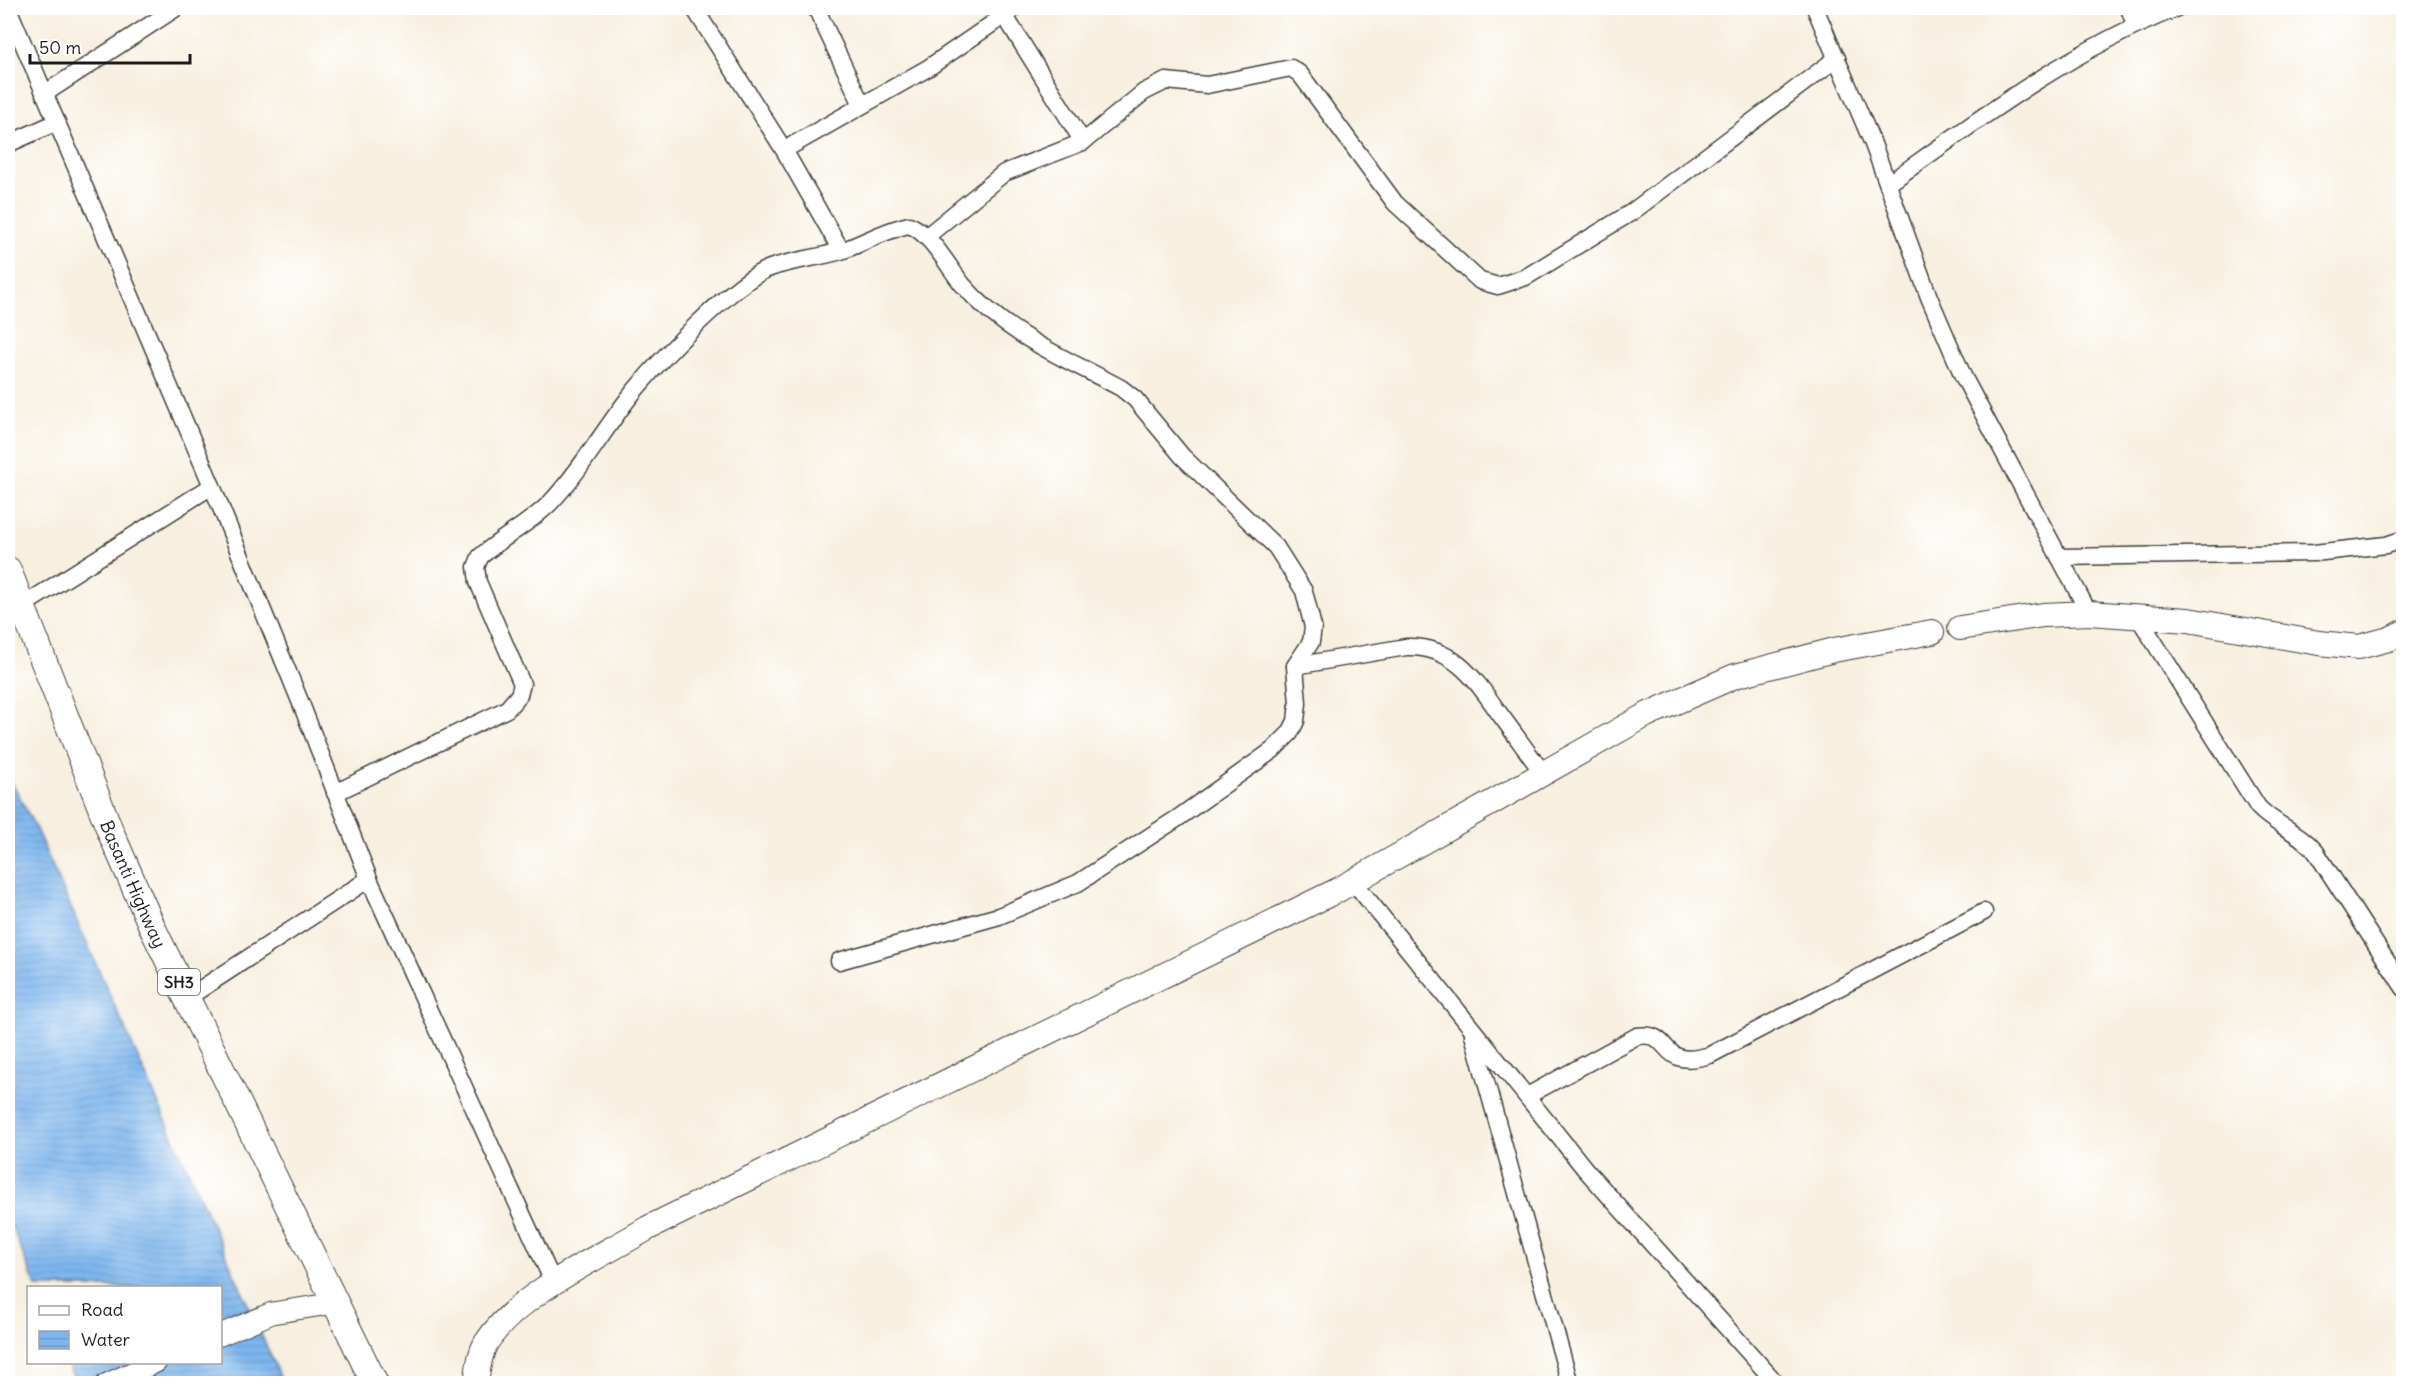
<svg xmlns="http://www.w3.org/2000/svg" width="2411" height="1391" viewBox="0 0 2411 1391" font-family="Delius,sans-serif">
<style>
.water{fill:url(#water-rules);stroke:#4c6985;stroke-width:1.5}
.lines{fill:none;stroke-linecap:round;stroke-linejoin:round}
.minor-casing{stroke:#3d3c39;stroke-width:19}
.tertiary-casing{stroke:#3d3c39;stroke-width:23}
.secondary-casing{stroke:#3d3c39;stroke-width:26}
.primary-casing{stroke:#3d3c39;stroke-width:28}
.minor{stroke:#fff;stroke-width:16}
.tertiary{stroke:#fff;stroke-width:21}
.secondary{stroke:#fff;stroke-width:24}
.primary{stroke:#fff;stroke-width:26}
.labels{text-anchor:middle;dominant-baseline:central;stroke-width:4.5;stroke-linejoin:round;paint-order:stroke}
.shield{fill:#fff;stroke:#606060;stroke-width:1.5}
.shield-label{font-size:16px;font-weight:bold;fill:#1c1c1c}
.street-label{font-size:18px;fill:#1c1c1c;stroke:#fff}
</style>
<defs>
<pattern id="water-rules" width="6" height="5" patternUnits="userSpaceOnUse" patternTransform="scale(1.5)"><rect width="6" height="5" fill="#7db6ee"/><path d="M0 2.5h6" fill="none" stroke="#6b9ccc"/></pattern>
</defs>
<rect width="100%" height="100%" fill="#fff"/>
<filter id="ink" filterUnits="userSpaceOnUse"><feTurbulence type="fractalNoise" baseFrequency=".0167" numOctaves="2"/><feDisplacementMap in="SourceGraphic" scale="12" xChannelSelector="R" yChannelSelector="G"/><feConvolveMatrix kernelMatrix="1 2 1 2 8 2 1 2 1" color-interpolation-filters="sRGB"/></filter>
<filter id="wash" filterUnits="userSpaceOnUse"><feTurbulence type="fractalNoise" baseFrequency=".008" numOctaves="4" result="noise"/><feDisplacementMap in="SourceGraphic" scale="24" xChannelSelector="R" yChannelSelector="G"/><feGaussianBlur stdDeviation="1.35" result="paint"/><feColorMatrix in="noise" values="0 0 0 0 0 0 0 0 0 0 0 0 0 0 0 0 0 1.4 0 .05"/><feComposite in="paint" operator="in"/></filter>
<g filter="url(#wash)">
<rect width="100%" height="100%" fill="#f7efdf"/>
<path class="water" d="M8 774 35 827 283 1383H76L67 1363 220 1362V1288L36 1287 8 1217Z"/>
</g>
<g filter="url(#ink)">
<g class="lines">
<defs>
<g id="minor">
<path d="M8 8 212 486 302 706 369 879"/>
<path d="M694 8 784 150 841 250"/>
<path d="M816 8 862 105"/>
<path d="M1000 8 1083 142"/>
<path d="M1815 8 1873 144 1929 297 1963 376 2089 613"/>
<path d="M2129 8 2135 25"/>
<path d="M44 94 176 8"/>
<path d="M8 144 57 122"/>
<path d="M784 150 928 68 1015 8"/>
<path d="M1888 184C1980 118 2071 50 2177 8"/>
<path d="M927 236 1004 173 1083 142 1144 92 1166 81 1207 85 1291 68 1300 74 1395 203 1480 281 1498 286 1526 277 1632 212 1837 58"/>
<path d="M2059 557 2314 553 2386 545 2404 539"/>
<path d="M22 606 212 486"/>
<path d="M2137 615 2258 807C2277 827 2299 831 2316 852L2404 988"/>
<path d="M1295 666 1406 647C1453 645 1475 679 1499 713 1514 733 1528 753 1543 773"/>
<path d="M335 793 507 709 519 695 522 684 478 582 476 567 480 557C502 537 531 523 551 502 584 467 606 425 636 389 661 359 736 280 770 268 793 260 818 258 841 251 864 243 885 230 909 225 931 233 948 267 963 285 1006 335 1065 358 1121 388L1135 399 1182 456 1276 547 1304 591 1313 627 1311 642 1295 666 1298 703 1296 721 1290 733 1273 750 1178 818 1078 883 999 916 839 961"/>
<path d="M1353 881 1585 1169 1777 1384"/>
<path d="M187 998 369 879 554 1284"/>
<path d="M1473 1035 1570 1384"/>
<path d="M1527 1096 1637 1036C1675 1030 1656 1071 1710 1055L1984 912"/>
</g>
<g id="tertiary">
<path d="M220 1335 272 1313 336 1303"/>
<path d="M107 1384 156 1362"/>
</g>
<g id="secondary">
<path d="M1960 628 2043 615 2089 613 2188 620 2319 643 2359 647 2389 639 2404 632"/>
<path d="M476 1384C478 1370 479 1355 486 1343 518 1293 597 1259 648 1228L1338 890 1646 715 1735 676 1834 650 1932 632"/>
</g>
<g id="primary">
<path id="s1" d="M8 570 111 833 154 931 375 1384"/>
</g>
</defs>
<use href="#minor" class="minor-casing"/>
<use href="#tertiary" class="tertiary-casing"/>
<use href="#secondary" class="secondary-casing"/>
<use href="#primary" class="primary-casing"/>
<use href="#minor" class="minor"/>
<use href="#tertiary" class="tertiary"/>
<use href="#secondary" class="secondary"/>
<use href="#primary" class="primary"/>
</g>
</g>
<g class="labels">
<rect class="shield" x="158" y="969" width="42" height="26" rx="4.5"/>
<g class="shield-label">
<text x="179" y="982">SH3</text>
</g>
<g class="street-label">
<text stroke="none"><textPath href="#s1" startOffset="338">Basanti Highway</textPath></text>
</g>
</g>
<rect width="2411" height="1391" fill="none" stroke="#fff" stroke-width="30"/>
<rect x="27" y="1286" width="195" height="78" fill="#ffffff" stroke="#a4a4a4" stroke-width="1.5"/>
<rect x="39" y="1306" width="30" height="9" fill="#ffffff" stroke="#a4a4a4" stroke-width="1.5"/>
<text x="81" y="1316" font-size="18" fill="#1c1c1c">Road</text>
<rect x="39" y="1331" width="30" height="18" fill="url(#water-rules)" stroke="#a4a4a4" stroke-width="1.5"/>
<text x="81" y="1346" font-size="18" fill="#1c1c1c">Water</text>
<path d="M30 54v9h160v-9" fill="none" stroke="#1c1c1c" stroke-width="3"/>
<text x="39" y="54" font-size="18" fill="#1c1c1c" stroke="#ffffff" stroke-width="4.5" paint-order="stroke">50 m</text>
</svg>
